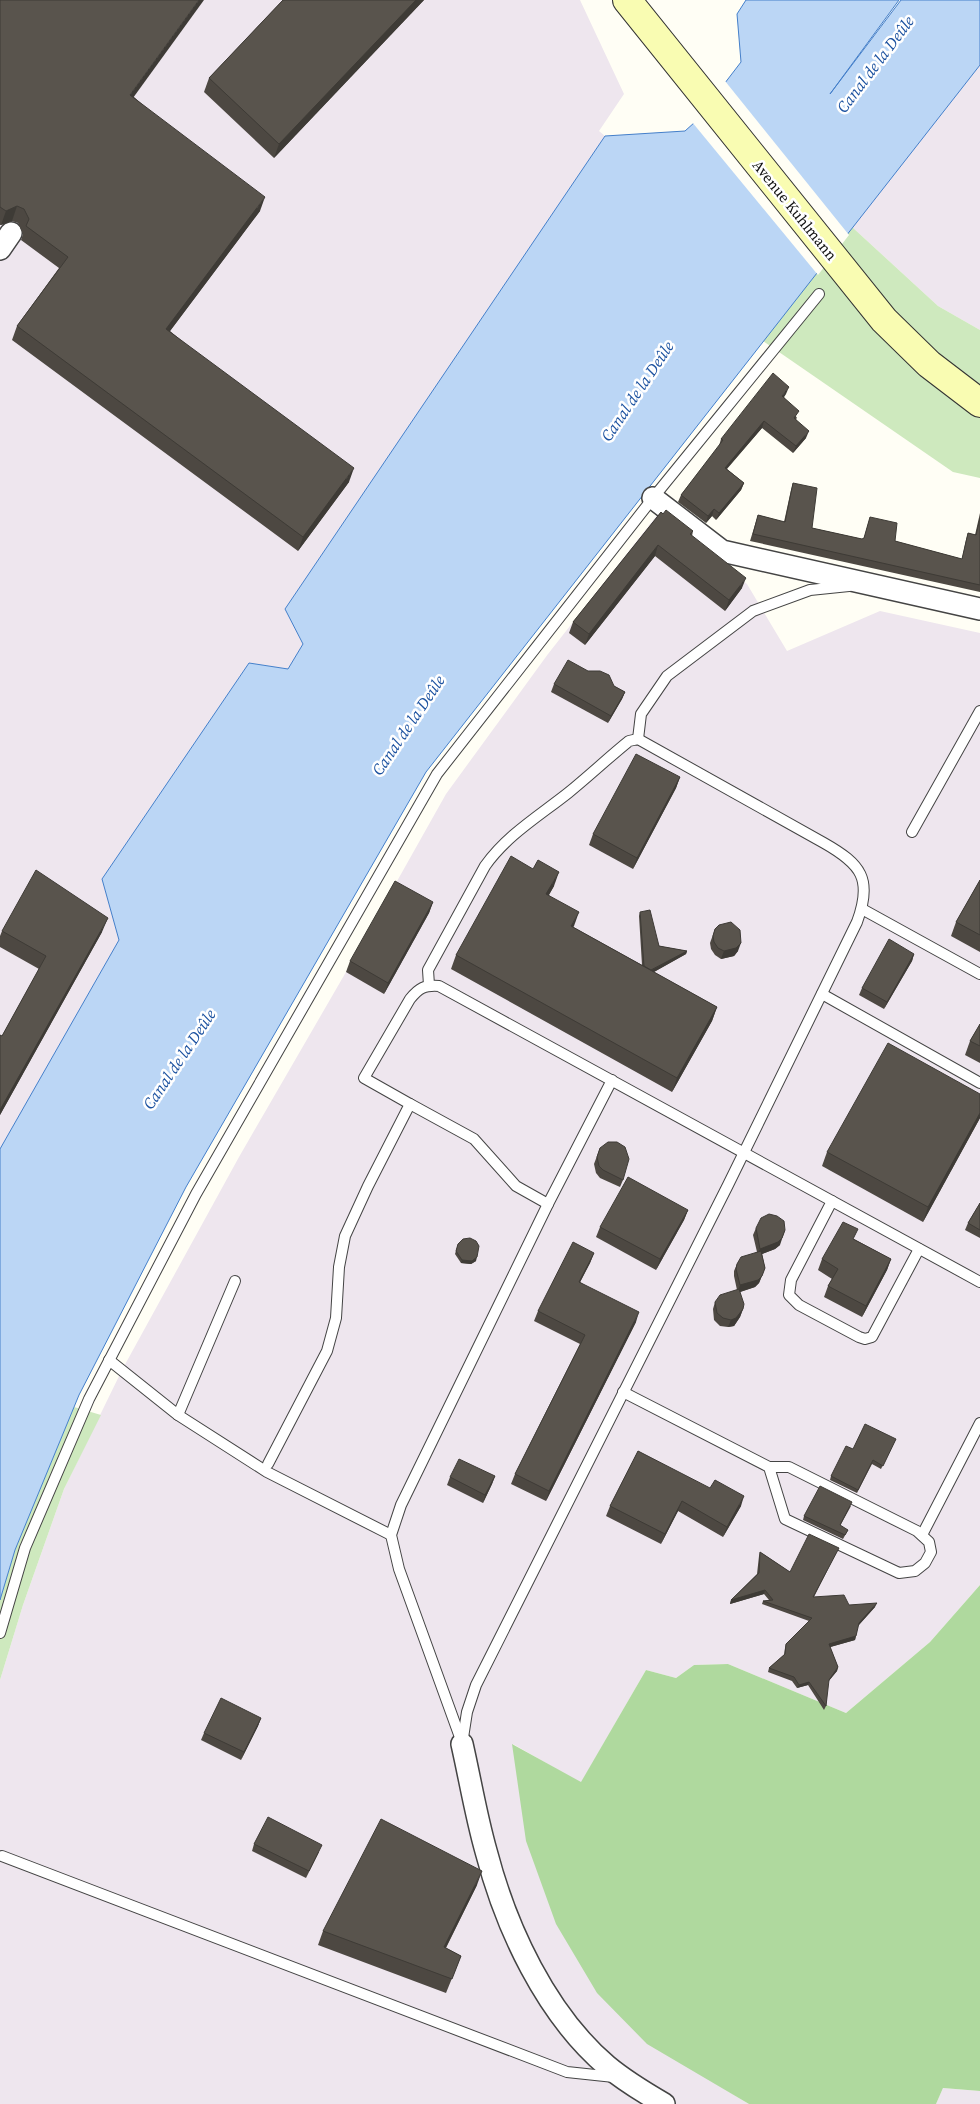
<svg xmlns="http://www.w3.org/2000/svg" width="980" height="2104" viewBox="0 0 980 2104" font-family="'Source Serif 4',serif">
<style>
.industrial{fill:#eee6ee}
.green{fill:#cee9be}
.forest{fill:#afd99e}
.water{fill:#bbd6f5;stroke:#447fca}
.pier{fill:#fffef5}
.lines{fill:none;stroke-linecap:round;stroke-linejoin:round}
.lane-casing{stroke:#444;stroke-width:12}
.street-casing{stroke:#444;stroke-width:24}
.secondary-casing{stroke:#333;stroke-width:30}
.lane{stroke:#fff;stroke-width:10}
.street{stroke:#fff;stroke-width:21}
.secondary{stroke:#f9fcb2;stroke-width:28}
.wall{fill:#4d4842}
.shaded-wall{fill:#3e3b36}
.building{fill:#59544d;stroke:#3e3b36}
.labels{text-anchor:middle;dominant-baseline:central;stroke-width:5;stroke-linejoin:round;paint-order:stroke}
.street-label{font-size:15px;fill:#111;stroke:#fff}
.water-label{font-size:16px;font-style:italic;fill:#1c52a0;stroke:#fff}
</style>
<rect width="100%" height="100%" fill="#fffef5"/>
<g class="industrial">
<path d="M0 0H580L624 94 599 131 605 136 285 609 303 644 288 669 249 663 102 879 119 940 0 1149Z"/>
<path d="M980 65V330L938 306 852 227Z"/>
<path d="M657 515 747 584 787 651 880 611 980 633V1585L930 1642 846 1713 728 1664 694 1665 676 1678 646 1670 581 1783 513 1744 716 2084 749 2104H0V1680L23 1605 64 1489 122 1370 239 1157 346 972 446 794 548 654Z"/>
<path d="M943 2088 980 2091V2104H936Z"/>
</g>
<g class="green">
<path d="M852 227 938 306 980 330V478L953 472 763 341Z"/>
<path d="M74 1407 101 1415 64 1489 23 1605 0 1680V1600L15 1550Z"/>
</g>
<path class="forest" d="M980 1585V2091L943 2088 936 2104H749L647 2044 597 1993 556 1924 526 1841 512 1744 581 1782 646 1670 676 1678 694 1665 728 1664 846 1713 930 1642Z"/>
<path class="water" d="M746 0H899L830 94 901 0H980V65L426 772 186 1187 79 1395 15 1550 0 1600V1149L119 940 102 879 249 663 288 669 303 644 285 609 605 136 685 131 695 122 741 62 737 14Z"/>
<path class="pier" d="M725 81 849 235 818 275 692 122Z"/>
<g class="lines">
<defs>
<g id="lane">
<path d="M638 739 641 714 667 676 753 611 810 590 849 586"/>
<path d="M912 832 980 711"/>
<path d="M862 909 980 974"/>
<path d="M429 985 428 970 485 866C507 835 539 816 568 793 589 776 608 758 629 741L638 739 824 843C861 864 873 879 857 922L728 1185 476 1685 467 1712 462 1744"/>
<path d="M822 994 980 1083"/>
<path d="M410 1104 474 1139 516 1186 548 1204"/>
<path d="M832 1201 791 1280 789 1295 799 1305 859 1337 865 1339 872 1337 919 1249"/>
<path d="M109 1360 178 1415 267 1472 391 1535"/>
<path d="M623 1392 769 1467 785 1519 899 1573 915 1571 925 1563 931 1552 929 1542 917 1531 789 1467H769"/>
<path d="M178 1415 235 1281"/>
<path d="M268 1464 327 1351 336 1318 339 1267 345 1236 368 1186 410 1104 364 1078 410 999C419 988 424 985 439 986L980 1282"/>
<path d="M922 1535 980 1423"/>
<path d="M0 1633 25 1548 89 1399 196 1194 437 774 653 498 819 294"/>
<path d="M461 1740 399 1569 391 1535 401 1505 548 1204 612 1080"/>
<path d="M2 1856 567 2072 614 2077"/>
</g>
<g id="street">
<path d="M0 249 11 233"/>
<path d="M653 498 722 551 980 609"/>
<path d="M462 1744C470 1779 476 1816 486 1851 506 1928 546 2014 607 2066 625 2081 645 2093 664 2104"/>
</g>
<path id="secondary" d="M627 0 884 320 929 364 980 403"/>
</defs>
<use href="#lane" class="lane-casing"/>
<use href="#street" class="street-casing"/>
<use href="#secondary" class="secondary-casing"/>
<use href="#lane" class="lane"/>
<use href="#street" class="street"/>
<use href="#secondary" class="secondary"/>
</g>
<g class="wall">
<path d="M0 0 134 97 260 211 170 331 349 482 298 551 12 340 17 326 59 268 21 240 23 234 18 223 12 221 1 225H0Z"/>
<path d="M283 0H424L274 158 204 92 209 78Z"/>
<path d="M786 394 784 397 797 418 796 419 806 438 793 453 762 428 727 469 744 483 741 490 716 520 712 516 706 523 678 502 681 495 719 446 721 439Z"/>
<path d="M793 483 812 528 862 539 864 538 870 517 895 541 962 559 966 540 968 533 975 535 980 513V592L750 541 758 515 784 522 791 490Z"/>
<path d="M661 512 693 531 692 536 742 588 725 611 655 556 585 645 569 633 573 622Z"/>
<path d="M554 684 614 686 625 692 622 699 608 723 551 692Z"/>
<path d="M680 777 676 788 633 869 589 845 593 834Z"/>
<path d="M533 869 554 886 549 895 573 927 642 965 639 916 640 912 659 946 687 951 686 954 654 972 717 1007 712 1021 672 1092 451 969 456 955Z"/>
<path d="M980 880V952L951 936 956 922Z"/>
<path d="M433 902 429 913 384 994 346 972 350 961Z"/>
<path d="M715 929 738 951 734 956 721 959 715 955 711 949 710 943Z"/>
<path d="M2 931 102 932 0 1115V1035L2 1036 39 969 0 947V936Z"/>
<path d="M914 954 912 961 884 1009 859 995 862 988Z"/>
<path d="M980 1024V1063L965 1055 970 1041Z"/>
<path d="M980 1094V1118L923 1222 822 1166 827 1152Z"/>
<path d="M600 1148 623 1180 620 1187 600 1178 596 1173 594 1164Z"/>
<path d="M980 1203V1238L965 1230 968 1223Z"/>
<path d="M688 1210 684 1220 656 1270 596 1237 600 1227Z"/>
<path d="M756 1228 780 1245 775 1249 762 1254 765 1268 759 1283 755 1287 740 1292 743 1309 740 1317 734 1326 728 1327 720 1326 714 1320 713 1309 715 1302 737 1290 734 1276V1271L737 1264 757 1252 753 1235Z"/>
<path d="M854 1239 891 1259 887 1270 862 1317 824 1297 828 1286 832 1279 818 1270 822 1259Z"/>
<path d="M458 1244 476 1261 471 1264 461 1263 455 1254Z"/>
<path d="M594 1253 590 1263 580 1282 636 1322 546 1501 511 1484 515 1474 580 1344 534 1321 538 1311Z"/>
<path d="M896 1439 881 1469 872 1464 857 1493 830 1480 831 1476 853 1449Z"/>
<path d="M638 1451 741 1506 723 1537 678 1511 661 1544 606 1516 610 1506Z"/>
<path d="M495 1476 492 1484 483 1503 447 1485 450 1477Z"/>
<path d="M851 1506 840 1526 848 1530 843 1539 803 1520 804 1516Z"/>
<path d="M837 1551 814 1597 849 1605 875 1607 858 1626 855 1640 830 1647 838 1667 837 1671 828 1682 826 1706 824 1710 808 1685 797 1688 792 1681 768 1672 769 1668 784 1655 785 1648 786 1644 809 1621 762 1604 763 1601 769 1600 764 1594 730 1604 731 1600 757 1574 759 1556 760 1552 790 1572Z"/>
<path d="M261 1718 258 1726 241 1760 201 1740 204 1733Z"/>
<path d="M254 1844 319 1852 306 1878 252 1851Z"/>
<path d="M477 1885 446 1948 461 1956 446 1993 318 1945 323 1931Z"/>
</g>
<g class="shaded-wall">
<path d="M199 0H204L125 109 130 95Z"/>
<path d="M416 0H424L274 158 279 144Z"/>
<path d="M265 197 260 211 161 343 166 329Z"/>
<path d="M17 206 12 221 1 225 6 211Z"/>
<path d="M789 387 786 394 780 402 782 396Z"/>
<path d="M764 421 762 428 722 474 725 468Z"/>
<path d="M809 431 806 438 793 453 796 446Z"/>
<path d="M354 468 349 482 298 551 303 537Z"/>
<path d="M744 483 741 490 716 520 719 513Z"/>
<path d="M714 509 712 516 706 523 708 516Z"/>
<path d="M658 545 655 556 585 645 589 634Z"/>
<path d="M746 578 742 588 725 611 729 600Z"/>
<path d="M625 692 622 699 608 723 611 716Z"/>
<path d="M680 777 676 788 633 869 637 858Z"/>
<path d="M559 872 554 886 541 908 546 894Z"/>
<path d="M433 902 429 913 384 994 388 983Z"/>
<path d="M579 912 574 926 566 940 571 926Z"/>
<path d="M108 918 102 932 0 1115V1110Z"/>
<path d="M741 943 738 951 734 956 721 959 724 951Z"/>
<path d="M687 951 686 954 643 978 645 974Z"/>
<path d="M914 954 912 961 884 1009 887 1002Z"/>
<path d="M717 1007 712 1021 672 1092 677 1078Z"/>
<path d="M980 1113V1118L923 1222 928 1207Z"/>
<path d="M688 1210 684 1220 656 1270 660 1259Z"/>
<path d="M785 1230 780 1245 775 1249 757 1256 760 1249Z"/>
<path d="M594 1253 590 1263 575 1292 579 1282Z"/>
<path d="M477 1257 476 1261 471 1264 461 1263 462 1260Z"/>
<path d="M891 1259 887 1270 862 1317 866 1306Z"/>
<path d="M762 1276 759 1283 755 1287 737 1293 740 1285Z"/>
<path d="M743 1309 740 1317 734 1326 728 1327 731 1320Z"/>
<path d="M639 1312 636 1322 546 1501 549 1491Z"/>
<path d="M495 1476 492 1484 483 1503 485 1495Z"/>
<path d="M744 1496 741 1506 723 1537 727 1527Z"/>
<path d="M682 1501 678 1511 661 1544 665 1534Z"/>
<path d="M765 1590 764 1594 730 1604 731 1600Z"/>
<path d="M877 1603 875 1607 857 1627 859 1623Z"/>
<path d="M856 1636 855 1640 827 1648 829 1644Z"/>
<path d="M838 1667 837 1671 827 1683 829 1680Z"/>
<path d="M809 1682 808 1685 797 1688 799 1685Z"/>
<path d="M261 1718 258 1726 241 1760 244 1752Z"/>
<path d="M482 1871 477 1885 439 1961 444 1947Z"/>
</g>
<g class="building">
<path d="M0 0H199L130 95 265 197 166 329 354 468 303 537 17 326 68 257 26 226 29 219 24 209 17 206 6 211 0 207Z"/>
<path d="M283 0H416L279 144 209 78Z"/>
<path d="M773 373 789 387 782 396 799 411 794 418 809 431 796 446 764 421 725 468 744 483 719 513 714 509 708 516 681 495 723 440 721 439Z"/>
<path d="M793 483 817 488 812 528 862 539 864 538 870 517 897 523 895 541 962 559 968 533 976 535 980 518V585L753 534 758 515 785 522Z"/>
<path d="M666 510 693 531 690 534 746 578 729 600 658 545 589 634 573 622 661 512 663 514Z"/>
<path d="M568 660 588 671H600L609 675 614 686 625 692 611 716 554 684Z"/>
<path d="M636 754 680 777 637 858 593 834Z"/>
<path d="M511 856 533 869 538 860 559 872 546 894 579 912 571 926 717 1007 677 1078 456 955Z"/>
<path d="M36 870 108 918 0 1110V1035L2 1036 46 956 2 931Z"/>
<path d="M980 880V935L956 922Z"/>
<path d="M395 881 433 902 388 983 350 961Z"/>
<path d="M650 910 659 946 687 951 651 970 644 966 640 912Z"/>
<path d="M731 922 740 930 741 943 736 948 724 951 718 948 714 942 713 936 715 929 719 925Z"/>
<path d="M889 939 914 954 887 1002 862 988Z"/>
<path d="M980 1024V1046L970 1041Z"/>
<path d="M888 1043 980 1094V1113L928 1207 827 1152Z"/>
<path d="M608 1142H617L625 1147 629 1159 623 1180 603 1170 599 1166 597 1157 600 1148Z"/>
<path d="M628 1177 688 1210 660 1259 600 1227Z"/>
<path d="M980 1203V1230L968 1223Z"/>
<path d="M769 1214 777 1216 784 1221 785 1230 782 1238 778 1242 760 1249 756 1228 761 1218Z"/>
<path d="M843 1222 858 1229 853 1239 891 1259 866 1306 828 1286 838 1269 822 1259Z"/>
<path d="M470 1238 476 1241 479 1246 477 1257 472 1261 462 1260 456 1251 458 1244 463 1239Z"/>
<path d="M573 1242 594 1253 579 1282 639 1312 549 1491 515 1474 585 1335 538 1311Z"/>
<path d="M761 1251 765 1268 762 1276 758 1280 740 1285 736 1269 737 1264 741 1257Z"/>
<path d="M739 1289 744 1304 743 1309 736 1318 731 1320 723 1318 717 1313 715 1302 720 1295Z"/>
<path d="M865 1424 896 1439 883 1466 873 1460 858 1490 831 1476 846 1446 853 1449Z"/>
<path d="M638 1451 710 1488 715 1480 744 1496 727 1527 682 1501 665 1534 610 1506Z"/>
<path d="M459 1459 495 1476 485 1495 450 1477Z"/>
<path d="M820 1486 852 1502 840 1525 848 1530 845 1535 804 1516Z"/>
<path d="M809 1534 839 1548 813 1597 844 1595 849 1605 877 1603 859 1623 856 1636 829 1644 838 1667 829 1680 826 1706 809 1682 799 1685 794 1677 769 1668 785 1654 786 1644 812 1618 763 1601 773 1600 765 1590 731 1600 759 1573 760 1552 790 1572Z"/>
<path d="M221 1698 261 1718 244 1752 204 1733Z"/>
<path d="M268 1817 322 1845 309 1871 254 1844Z"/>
<path d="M381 1819 482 1871 444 1947 461 1956 452 1979 323 1931Z"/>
</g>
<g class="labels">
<g class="street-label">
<text transform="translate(795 210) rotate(51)">Avenue Kuhlmann</text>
</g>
<g class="water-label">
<text transform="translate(875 64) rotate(-53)">Canal de la Deûle</text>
<text transform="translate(637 391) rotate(-56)">Canal de la Deûle</text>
<text transform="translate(408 725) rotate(-56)">Canal de la Deûle</text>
<text transform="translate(179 1059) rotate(-56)">Canal de la Deûle</text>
</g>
</g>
</svg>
